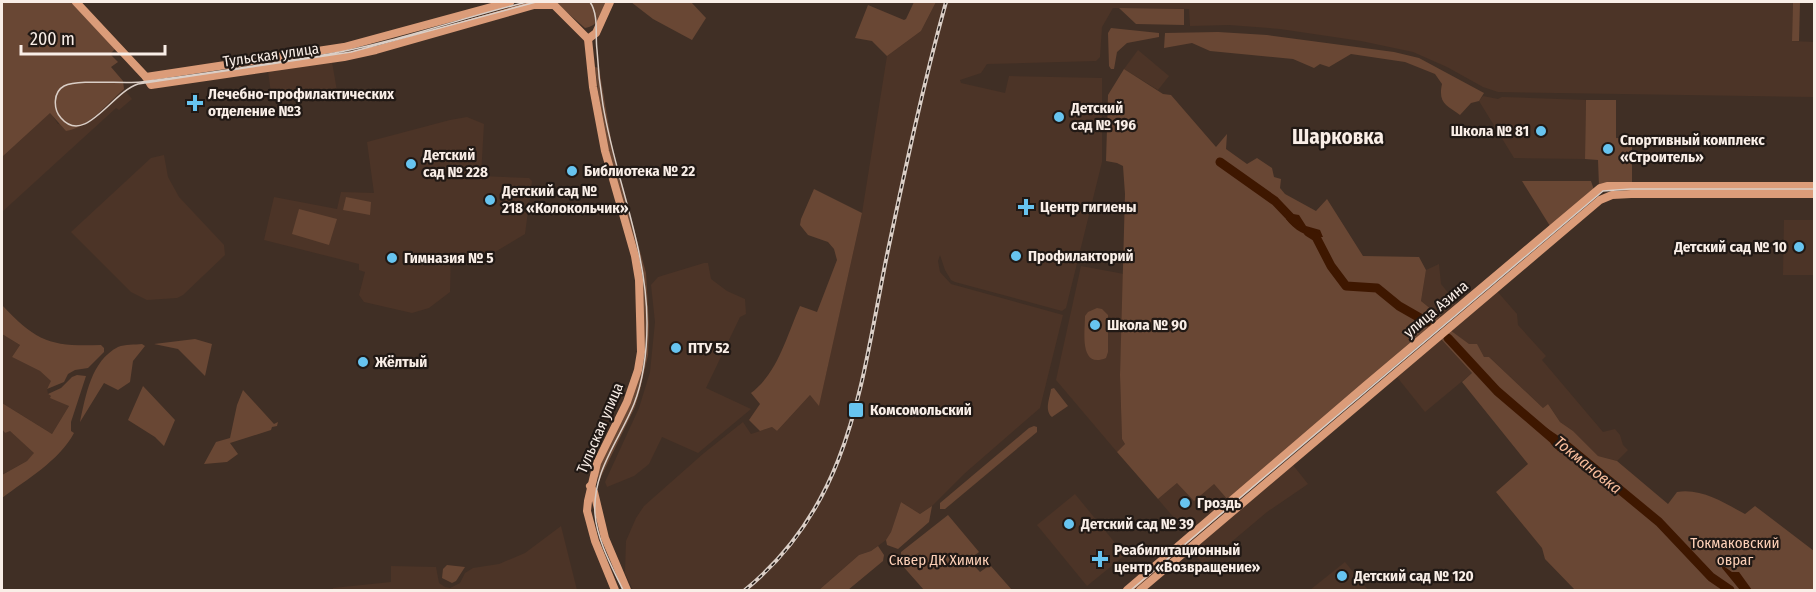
<svg xmlns="http://www.w3.org/2000/svg" width="1816" height="592" viewBox="0 0 1816 592" font-family="'Fira Sans Condensed',sans-serif">
<style>
.built{fill:#4c3427}
.green{fill:#694734}
.water{fill:#3e1700}
.lines{fill:none;stroke-linecap:round;stroke-linejoin:round}
.river{stroke:#3e1700;stroke-width:9}
.secondary{stroke:#db9c79;stroke-width:8}
.tram{stroke:#dacec6;stroke-width:1.5}
.rail-casing{stroke:#dacec6;stroke-width:4}
.rail{stroke:#211915;stroke-width:1.5;stroke-dasharray:4.5;stroke-linecap:butt}
.poi-dot{fill:#67c4f0;stroke:#211915;stroke-width:2}
.labels{text-anchor:middle;dominant-baseline:central;stroke-width:4.5;stroke-linejoin:round;paint-order:stroke}
.street-label{font-size:15px;fill:#f9eee7;stroke:#211915}
.poi-label{font-size:15px;font-weight:bold;fill:#f9eee7;stroke:#211915;text-anchor:start}
.park-label{font-size:15px;fill:#fdd0b7;stroke:#211915}
.water-label{font-size:16px;font-style:italic;fill:#f6bb9a;stroke:#211915}
.district-label{font-size:21px;font-weight:bold;fill:#f9eee7;stroke:#211915}
</style>
<rect width="100%" height="100%" fill="#402f25"/>
<g class="built">
<path d="M936 2H1793L1792 41 1814 42V97L1498 92 1483 87 1447 67 1413 52 1361 41 1280 29 1229 25 1190 26 1189 9 1113 8 1102 27 1100 57 1096 61 987 64 981 73 960 80 961 83 1005 93 1009 76 1102 78V162L1066 308 1062 311 955 282 951 280 945 270 940 255 938 261 940 272 951 284 1063 315 1040 408 964 474 932 506 920 514 901 502 891 532 886 540 871 551 859 555 819 590H633L625 573 626 541 636 518 644 506 704 453 743 422 751 434 772 427 777 431 810 395 819 405 862 213 887 56 921 31Z"/>
<path d="M1138 50 1169 76 1158 90 1124 69Z"/>
<path d="M332 62 337 91 293 97 292 90 271 93 268 71Z"/>
<path d="M124 89 132 99 119 110 116 108 2 212V157L50 112 58 124 84 125Z"/>
<path d="M1483 96 1498 99 1502 97 1586 100 1585 159 1514 158 1479 101Z"/>
<path d="M467 117 484 124 481 176 529 178 532 181 525 234 485 258 451 252 450 292 429 308 412 313 364 302 359 295 365 272 359 270V264L264 240 274 197 337 209 341 192 374 193 367 142 450 120Z"/>
<path d="M164 155 168 177 179 197 224 245 225 255 183 295 177 298 147 300 131 292 71 232 151 158Z"/>
<path d="M1784 220H1814V275H1783Z"/>
<path d="M704 263H708L711 279 727 291 745 299 746 314 740 317 706 388 751 409 698 453 662 437 649 464 634 476 607 487 605 482 639 408 650 372 655 322 651 285 658 277Z"/>
<path d="M1439 264 1441 284 1458 305 1442 318 1421 301 1426 270Z"/>
<path d="M1081 266 1124 274 1120 375 1122 439 1125 444 1117 452 1056 380Z"/>
<path d="M1496 290 1517 314 1518 325 1546 356 1542 360 1603 432 1615 429 1620 435 1623 445 1628 450 1617 461 1598 456 1573 431 1560 422 1548 404 1543 408 1489 357H1484L1450 330Z"/>
<path d="M2 334 20 345 12 357 40 371 52 381 47 388 48 394 69 406 52 434 2 403Z"/>
<path d="M1440 338 1472 373 1425 412 1397 377Z"/>
<path d="M2 429 5 433 9 430 35 453 27 461 2 475Z"/>
<path d="M1293 465 1308 484 1267 512 1204 565 1191 550Z"/>
<path d="M1177 483 1214 484 1228 500 1188 533 1186 532 1158 499Z"/>
<path d="M1075 494 1125 555 1087 586 1037 525Z"/>
<path d="M561 526 577 590H333V588L391 582V566L436 567 439 583 445 587 450 588 460 583 465 573 473 568 499 564 525 553Z"/>
<path d="M1345 562 1368 590H1310Z"/>
</g>
<g class="green">
<path d="M2 2H71L115 49 110 54 118 62 111 67 123 81 124 89C105 105 91 126 66 131L50 113 2 157Z"/>
<path d="M555 2H607C602 13 599 26 585 28Z"/>
<path d="M631 2H691L706 18 692 40 653 19Z"/>
<path d="M914 2H936L921 31 887 56 872 41 855 38 868 5 904 20 906 19Z"/>
<path d="M1793 2H1800L1799 41H1792Z"/>
<path d="M1119 8 1184 9V25L1136 24Z"/>
<path d="M1111 28 1159 33V37L1127 43 1117 52 1114 69H1111L1109 66 1108 33Z"/>
<path d="M1218 32 1267 35 1394 52 1419 58 1484 93 1479 101 1471 103 1460 115C1446 105 1438 103 1442 84L1435 74 1405 62 1351 54 1329 67 1320 64 1314 68 1293 59 1210 51 1192 43 1164 48 1165 33Z"/>
<path d="M595 67 599 68 614 157 646 273 649 325 648 355 640 390 635 407 599 481 597 471 635 388 643 299 604 136Z"/>
<path d="M1124 69 1163 94 1171 95 1216 147 1227 134 1226 149 1247 164 1257 158 1272 168 1274 177 1281 179 1280 188 1285 194 1316 211 1327 199 1363 256 1419 257 1426 270 1421 301 1442 318 1228 500 1214 484 1194 501 1177 483 1158 499 1117 452 1125 444 1122 439 1120 375 1125 194 1123 166 1117 163 1106 161 1108 95Z"/>
<path d="M1586 100H1616V138L1632 139V182L1599 186 1598 160 1585 159Z"/>
<path d="M1522 181H1591L1594 190 1550 226Z"/>
<path d="M814 189 862 213 819 406 810 395 777 431 772 427 760 431 749 420 760 404 751 393C778 373 787 335 800 306L817 312 837 260 834 249 828 242 808 235 800 225 801 219Z"/>
<path d="M346 197 371 202 370 215 343 210Z"/>
<path d="M299 209 337 219 329 245 292 234Z"/>
<path d="M2 305C36 342 52 347 101 345L104 348V352L88 368 75 370 68 374 64 382 47 389 51 381 40 371 12 357 20 345 2 334Z"/>
<path d="M1097 308 1102 309 1108 315V352L1106 358C1079 369 1085 332 1085 316L1088 312Z"/>
<path d="M1450 330 1469 344H1477L1484 357H1489L1543 408 1548 404 1560 422 1573 431 1598 456 1617 461 1668 504 1677 492C1702 488 1724 503 1745 514L1755 506 1814 551V590H1575L1545 559 1542 548 1496 492 1528 464 1462 382 1472 373 1440 338Z"/>
<path d="M195 339 212 344 205 376 178 349 154 344Z"/>
<path d="M142 344 145 346 133 361 130 382 118 390 104 383 80 422C86 395 91 361 118 347 125 344 135 345 142 344Z"/>
<path d="M77 375 86 376 71 422V431L74 433C59 461 27 479 2 498V475L27 461 34 453 10 431 5 433 2 429V403L52 434 69 406 50 398 51 396 48 394 61 388 72 377Z"/>
<path d="M143 386 175 420 164 446 155 437 128 420Z"/>
<path d="M1054 388 1068 406 1052 417C1044 410 1050 398 1051 389Z"/>
<path d="M243 390 274 424 278 422 277 426 272 427 271 430 230 443 238 454 227 462 204 464 216 442 230 438 237 405Z"/>
<path d="M1034 426 1037 427V432L945 509H940V503L1029 428Z"/>
<path d="M901 502 920 514 932 506 929 522 898 549 887 545 886 540 891 532Z"/>
<path d="M948 515 979 552 969 560 980 572 990 565 1012 590H924L901 564V552Z"/>
<path d="M878 546 884 555 883 561 848 590H819L859 555 871 551Z"/>
<path d="M447 565 465 567 456 581 452 583 442 578 443 569Z"/>
</g>
<g class="water">
<path d="M1287 213 1299 215 1306 226 1320 230 1323 237C1308 238 1295 231 1286 219Z"/>
<path d="M1545 427 1566 441V450L1558 451 1551 444Z"/>
<path d="M1722 565 1732 572H1739L1752 590H1740L1722 568Z"/>
</g>
<g class="lines">
<g class="river">
<path d="M1220 162 1275 201 1295 222"/>
<path d="M1308 232 1316 237 1331 266 1346 286 1377 288 1399 306 1427 322"/>
<path d="M1448 338 1497 391 1560 445 1567 446 1659 522 1711 577 1730 590"/>
</g>
<g class="secondary">
<path d="M76 2 146 77 151 85 344 57 376 50 534 5H553"/>
<path d="M551 2 588 39 593 87 605 151 635 256 639 280 641 352 638 370 627 402 597 463 588 501 587 511 595 541 615 590"/>
<path d="M588 39 596 33 610 2"/>
<path d="M146 77 344 47 510 2"/>
<path d="M590 486 594 492 605 538 627 590"/>
<path d="M1127 590 1365 386 1600 188 1607 186H1814"/>
<path d="M1140 590 1600 200 1612 195 1631 194H1814"/>
</g>
<g class="tram">
<path d="M527 2C461 18 396 42 329 54 267 64 204 74 141 82 122 84 79 79 64 86 53 92 53 109 61 118 85 146 112 92 138 84L351 52 536 2"/>
<path d="M590 2C599 15 595 35 597 50 598 69 600 87 603 105 615 178 647 248 647 323 647 351 644 378 634 404 619 441 592 472 595 514 597 540 612 567 623 590"/>
<path d="M1131 590 1603 191 1630 189H1814"/>
</g>
<defs>
<path id="rail" d="M745 590C852 503 861 382 887 255 905 170 923 85 946 2"/>
</defs>
<use href="#rail" class="rail-casing"/>
<use href="#rail" class="rail"/>
</g>
<g class="poi-dot">
<path d="M192 94h6v6h6v6h-6v6h-6v-6h-6v-6h6z"/>
<circle cx="1059" cy="117" r="6"/>
<circle cx="1541" cy="131" r="6"/>
<circle cx="1608" cy="149" r="6"/>
<circle cx="411" cy="164" r="6"/>
<circle cx="572" cy="171" r="6"/>
<circle cx="490" cy="200" r="6"/>
<path d="M1023 198h6v6h6v6h-6v6h-6v-6h-6v-6h6z"/>
<circle cx="1799" cy="247" r="6"/>
<circle cx="1016" cy="256" r="6"/>
<circle cx="392" cy="258" r="6"/>
<circle cx="1095" cy="325" r="6"/>
<circle cx="676" cy="348" r="6"/>
<circle cx="363" cy="362" r="6"/>
<rect x="848" y="402" width="16" height="16" rx="3"/>
<circle cx="1185" cy="503" r="6"/>
<circle cx="1069" cy="524" r="6"/>
<path d="M1097 550h6v6h6v6h-6v6h-6v-6h-6v-6h6z"/>
<circle cx="1342" cy="576" r="6"/>
</g>
<g class="labels">
<g class="street-label">
<text transform="translate(271 55) rotate(-8)">Тульская улица</text>
<text transform="translate(1436 309) rotate(-40)">улица Азина</text>
<text transform="translate(600 428) rotate(-67)">Тульская улица</text>
</g>
<g class="poi-label">
<text x="208" y="94">Лечебно-профилактических<tspan x="208" dy="17">отделение №3</tspan></text>
<text x="1071" y="108">Детский<tspan x="1071" dy="17">сад № 196</tspan></text>
<text x="1529" y="131" text-anchor="end">Школа № 81</text>
<text x="1620" y="140">Спортивный комплекс<tspan x="1620" dy="17">«Строитель»</tspan></text>
<text x="423" y="155">Детский<tspan x="423" dy="17">сад № 228</tspan></text>
<text x="584" y="171">Библиотека № 22</text>
<text x="502" y="191">Детский сад №<tspan x="502" dy="17">218 «Колокольчик»</tspan></text>
<text x="1040" y="207">Центр гигиены</text>
<text x="1787" y="247" text-anchor="end">Детский сад № 10</text>
<text x="1028" y="256">Профилакторий</text>
<text x="404" y="258">Гимназия № 5</text>
<text x="1107" y="325">Школа № 90</text>
<text x="688" y="348">ПТУ 52</text>
<text x="375" y="362">Жёлтый</text>
<text x="870" y="410">Комсомольский</text>
<text x="1197" y="503">Гроздь</text>
<text x="1081" y="524">Детский сад № 39</text>
<text x="1114" y="550">Реабилитационный<tspan x="1114" dy="17">центр «Возвращение»</tspan></text>
<text x="1354" y="576">Детский сад № 120</text>
</g>
<g class="park-label">
<text x="1735" y="543">Токмаковский<tspan x="1735" dy="17">овраг</tspan></text>
<text x="939" y="560">Сквер ДК Химик</text>
</g>
<g class="water-label">
<text transform="translate(1588 465) rotate(39)">Токмановка</text>
</g>
<g class="district-label">
<text x="1338" y="137">Шарковка</text>
</g>
</g>
<rect width="1816" height="592" fill="none" stroke="#f9eee7" stroke-width="6"/>
<path d="M21 45v9h144v-9" fill="none" stroke="#f9eee7" stroke-width="3"/>
<text x="30" y="45" font-size="18" fill="#f9eee7" stroke="#211915" stroke-width="4.5" paint-order="stroke">200 m</text>
</svg>
